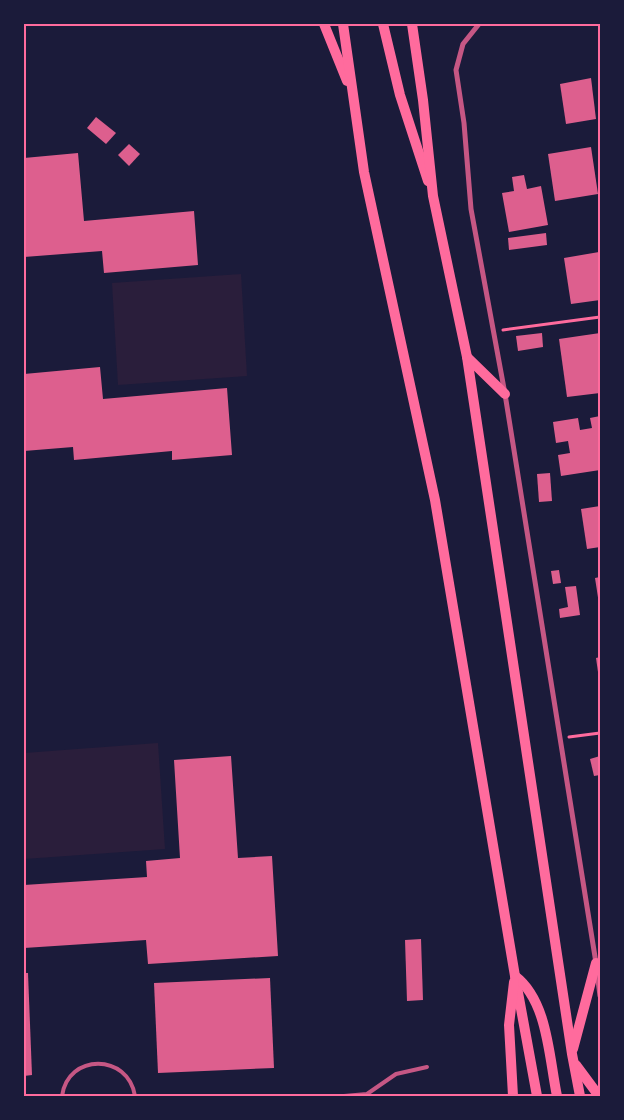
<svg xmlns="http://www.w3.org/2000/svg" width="624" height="1120" viewBox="0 0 624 1120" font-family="Montserrat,sans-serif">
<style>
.green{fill:#2a1e3b}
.building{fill:#dd5f8e}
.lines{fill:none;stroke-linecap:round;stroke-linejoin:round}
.path{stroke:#ff6b9d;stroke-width:3}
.service{stroke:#c65784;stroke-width:4}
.minor{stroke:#c65784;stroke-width:5}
.secondary{stroke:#ff6b9d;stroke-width:10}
.neatline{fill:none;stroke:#ff6b9d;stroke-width:2}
</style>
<rect width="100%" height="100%" fill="#1b1b3a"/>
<g class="green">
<path d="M241 274 247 376 118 385 112 283Z"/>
<path d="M158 743 165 849 24 859V753Z"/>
</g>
<g class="building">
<path d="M591 78 596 119 566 124 560 84Z"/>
<path d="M96 117 116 133 106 144 87 128Z"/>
<path d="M129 144 140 154 129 166 118 155Z"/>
<path d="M591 147 598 194 555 201 548 154Z"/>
<path d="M78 153 84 221 194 211 198 265 104 273 102 251 24 257V158Z"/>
<path d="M524 175 527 189 541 186 548 225 509 232 502 193 514 191 512 177Z"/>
<path d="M546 233 547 245 509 250 508 238Z"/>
<path d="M599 252 600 300 571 304 564 258Z"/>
<path d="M542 333 543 347 518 351 516 336Z"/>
<path d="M600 333V393L567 397 559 339Z"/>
<path d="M100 367 103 399 227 388 232 455 172 460V451L74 460 73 447 24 451V374Z"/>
<path d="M600 416V470L561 476 558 455 570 453 568 441 556 443 553 422 578 418 580 430 592 428 590 418Z"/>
<path d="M550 473 552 501 539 502 537 474Z"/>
<path d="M600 506V547L587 549 581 509Z"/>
<path d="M559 570 561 583 553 584 551 571Z"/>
<path d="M600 577V604H599L595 578Z"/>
<path d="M576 586 580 615 560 618 559 609 568 607 565 587Z"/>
<path d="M600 657V679H599L596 658Z"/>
<path d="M231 756 238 858 272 856 278 956 148 964 146 940 24 948V885L147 877 146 861 180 858 174 760Z"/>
<path d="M600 756V775L594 776 590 759Z"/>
<path d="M421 939 423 1000 407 1001 405 940Z"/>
<path d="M24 973H28L32 1075 24 1076Z"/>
<path d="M270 978 274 1068 158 1073 154 983Z"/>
</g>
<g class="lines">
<g class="path">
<path d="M503 330 600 317"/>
<path d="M569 737 600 733"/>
</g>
<g class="service">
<path d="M62 1096C68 1053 128 1053 135 1096"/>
<path d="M344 1096 367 1094 396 1074 427 1067"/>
</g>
<g class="minor">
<path d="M479 24 463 44 456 70 464 123 471 209 505 394 596 963"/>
<path d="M597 972 600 996"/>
</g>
<g class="secondary">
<path d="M324 24 347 81"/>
<path d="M343 24 364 172 435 500 515 976 537 1096"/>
<path d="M383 24 400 95 428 181"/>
<path d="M412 24 423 100 433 196 467 357 572 1054 580 1096"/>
<path d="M467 357 505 394"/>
<path d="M515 976C548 1001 549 1058 557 1096"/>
<path d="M573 1049 596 963"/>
<path d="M576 1065 599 1096"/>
<path d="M513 1096 509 1025 514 982"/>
</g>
</g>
<rect width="624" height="1120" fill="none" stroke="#1b1b3a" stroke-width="50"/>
<rect x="25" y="25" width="574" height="1070" class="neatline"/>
</svg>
